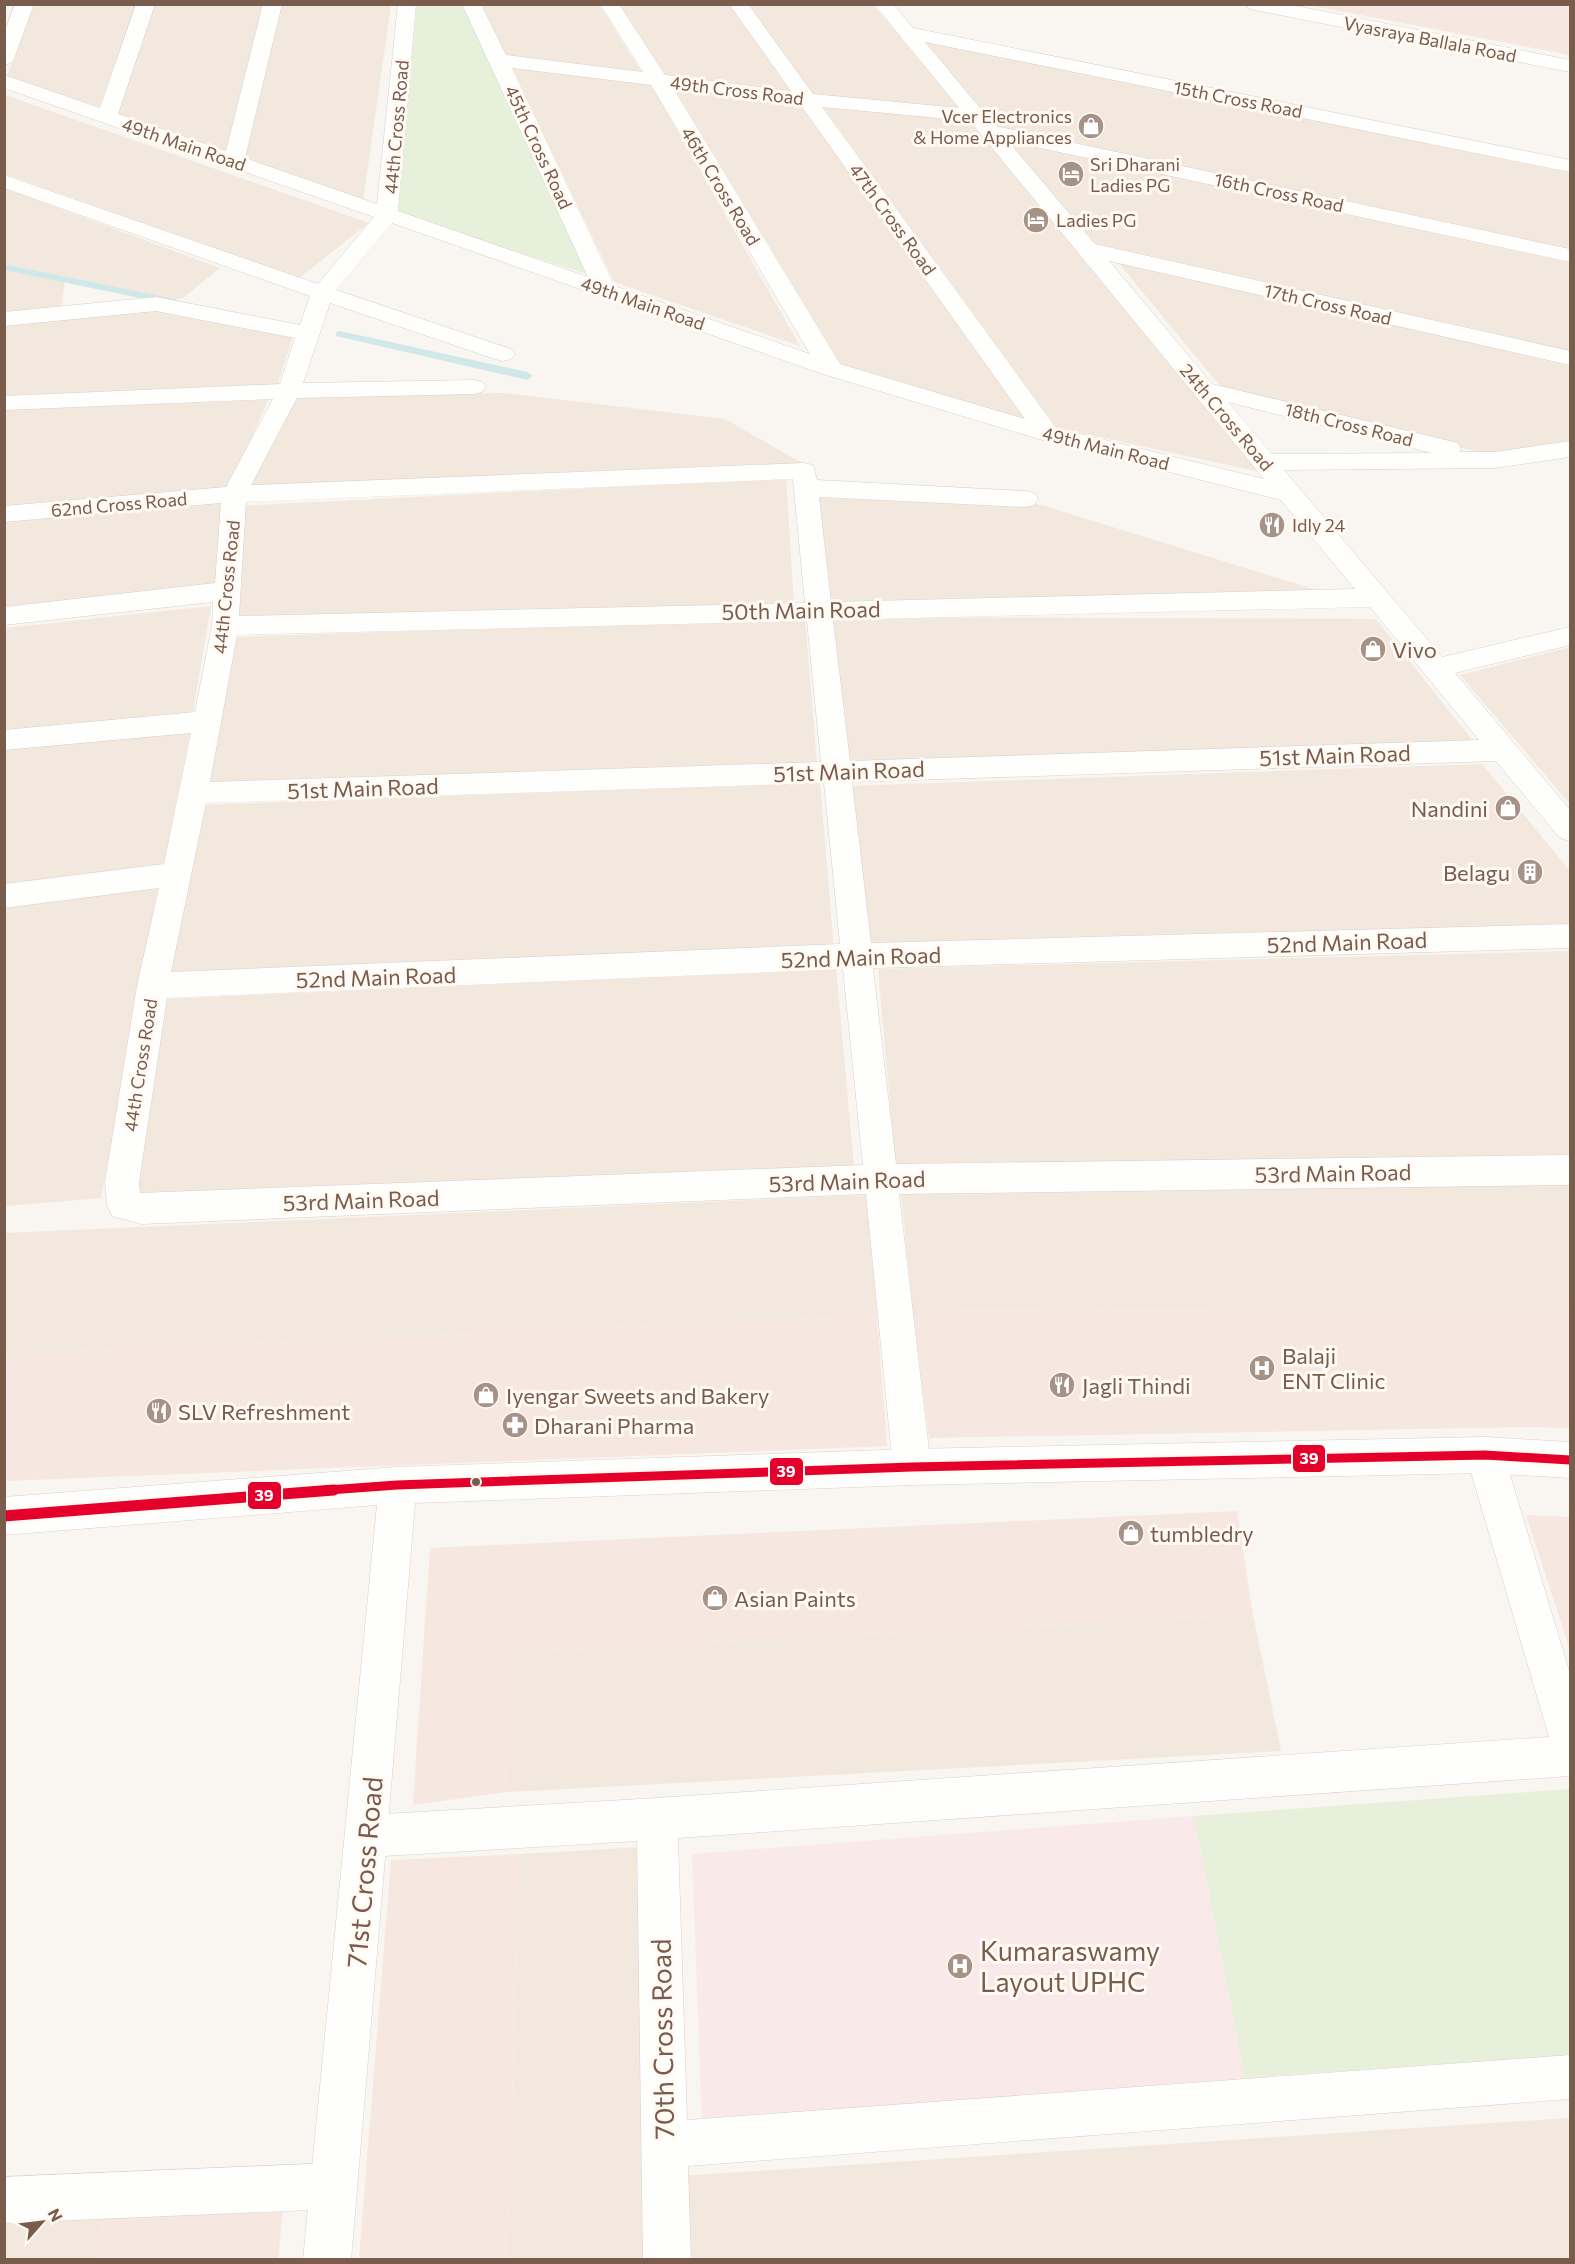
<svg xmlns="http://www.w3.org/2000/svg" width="1575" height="2264" viewBox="0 0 1575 2264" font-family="Commissioner,sans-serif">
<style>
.residential{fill:#f2e8de}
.commercial{fill:#f6e8e1}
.medical{fill:#fae9e9}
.green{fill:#e7f0db}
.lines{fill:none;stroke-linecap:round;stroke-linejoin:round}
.stream{fill:#d0e8ea;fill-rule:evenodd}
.street-casing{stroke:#d7d1cb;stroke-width:1}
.secondary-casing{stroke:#d9d2cb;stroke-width:1}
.street{fill:#fefefd;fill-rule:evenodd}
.secondary{fill:#fefefd;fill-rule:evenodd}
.bus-1-far1-casing{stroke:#fffaf3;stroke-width:14}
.bus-1-casing{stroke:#fffaf3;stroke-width:16}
.bus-1-far1{stroke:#e4002b;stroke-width:9}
.bus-1{stroke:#e4002b;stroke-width:11}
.bus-dot{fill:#7a5c4d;stroke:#fffaf3;stroke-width:2}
.labels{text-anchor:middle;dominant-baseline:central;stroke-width:6;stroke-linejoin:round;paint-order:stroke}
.far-street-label{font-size:18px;fill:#7a5c4d;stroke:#fffaf3}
.far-poi-label{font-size:18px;fill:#7a5c4d;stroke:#fffaf3;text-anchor:start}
.street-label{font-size:22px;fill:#7a5c4d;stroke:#fffaf3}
.poi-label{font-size:22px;fill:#7a5c4d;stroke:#fffaf3;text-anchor:start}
.near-street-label{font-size:27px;fill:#7a5c4d;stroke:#fffaf3}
.near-poi-label{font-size:27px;fill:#7a5c4d;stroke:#fffaf3;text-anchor:start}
.line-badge{stroke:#fffaf3;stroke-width:2}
.badge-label{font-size:16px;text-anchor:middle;font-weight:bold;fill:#fff}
</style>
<rect width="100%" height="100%" fill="#f9f5f0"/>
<g class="residential">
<path d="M33 5H140L105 109 7 76Z"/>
<path d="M153 5H264L231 152 117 114Z"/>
<path d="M278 5H391L363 201 243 159Z"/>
<path d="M477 5H599L644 76 505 58Z"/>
<path d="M615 5H730L795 93 661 77Z"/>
<path d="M743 5H873L964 112 808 95Z"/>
<path d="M918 38 1570 173V252L990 129Z"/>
<path d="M510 65 649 81 800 346 614 282Z"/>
<path d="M670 86 800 102 1033 422 835 364Z"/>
<path d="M5 95 369 223 299 278 5 174Z"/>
<path d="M818 104 972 119 1260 472 1049 426Z"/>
<path d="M1003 139 1570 263V353L1093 244Z"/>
<path d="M4 188 220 268 184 297 174 300 5 264Z"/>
<path d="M1117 261 1570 366V446L1498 457 1220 386Z"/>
<path d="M5 269 65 281 61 310 5 314Z"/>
<path d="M162 307 293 336 277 387 5 400 4 322Z"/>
<path d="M504 393 725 419 807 466 241 493 293 394Z"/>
<path d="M268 400 229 489 5 507 4 409Z"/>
<path d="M786 478 794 603 238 618 241 506Z"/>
<path d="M816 498 1038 504 1326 593 826 603Z"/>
<path d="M224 499 216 588 5 611V518Z"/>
<path d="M211 606 192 717 5 735V628Z"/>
<path d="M833 617 1376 619 1476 745 843 767Z"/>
<path d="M805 618 817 764 207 786 234 637Z"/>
<path d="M1570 647V804L1460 675Z"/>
<path d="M191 727 163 868 5 890 4 749Z"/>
<path d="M1482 764 1570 871V930L869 948 848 786Z"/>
<path d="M820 782 834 950 168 977 199 805Z"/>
<path d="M158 886 101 1198 5 1206 4 908Z"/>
<path d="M1570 951V1162L896 1170 878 969Z"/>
<path d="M836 969 854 1166 127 1202 163 999Z"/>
<path d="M1570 1184V1307L913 1311 901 1194Z"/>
<path d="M866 1195 877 1315 5 1354 4 1233Z"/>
<path d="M1253 1615 1281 1751 507 1792 511 1653Z"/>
<path d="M644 1847 647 2259 507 2260 520 1854Z"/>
<path d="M1570 2118V2259H682L680 2176Z"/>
<path d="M104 2207 96 2259H5L4 2212Z"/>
</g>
<g class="commercial">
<path d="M1308 5H1570V55Z"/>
<path d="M1570 1307V1428L1527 1427 929 1438 913 1311Z"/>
<path d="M877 1315 887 1446 5 1481V1354Z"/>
<path d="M1237 1511 1253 1615 512 1653 507 1792 413 1805 430 1548Z"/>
<path d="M1526 1515 1570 1517V1650Z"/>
<path d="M520 1854 507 2259H359L391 1860Z"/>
<path d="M284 2198 278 2259 96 2260 104 2207Z"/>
</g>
<path class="medical" d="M1194 1816 1245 2078 702 2123 692 1854Z"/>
<g class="green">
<path d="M417 5H464L591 275 397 215Z"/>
<path d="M1570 1789V2055L1245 2078 1194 1816Z"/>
</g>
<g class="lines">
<g class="stream">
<path d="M4 264 174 299 180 302 174 305 4 270Z"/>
<path d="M340 331 527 372 533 376 527 380 336 336V332Z"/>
</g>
<defs>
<g id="street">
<path d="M15 4H34L14 59 11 63 4 65V33Z"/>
<path d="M136 4H155L118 114 226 151 263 4H282L245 158 377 204 398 4H416L398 211 588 277 462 4H481L506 55 643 72 600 4H619L665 75 791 91 729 4H748L813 94 959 108 874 4H893L913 28 1570 160V172L925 42 995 126 1570 249V262L1008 141 1095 244 1570 351V365L1109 261 1212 384 1458 443 1461 449 1459 452H1495L1570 441V457L1495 468 1284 470 1442 657 1570 627V645L1455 673 1570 810V841L1560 838 1496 761 852 782 871 943 1570 924V948L873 968 896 1164 1570 1155V1185L899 1194 931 1467 925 1480 912 1485 899 1480 893 1467 866 1194 142 1224 112 1216 107 1205 105 1182 137 986 159 888 4 908V884L164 864 191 733 4 750V730L195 712 212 626 213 602 4 625V607L215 583 221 503 4 522V506L226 487 273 399 4 410V396L280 384 295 338 156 311 4 326V312L156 297 300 325 310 296 4 188V175L318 284 374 217 4 88V75L100 108ZM512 68 651 85 810 354 614 286ZM673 88 800 104 1025 419 840 364ZM822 107 970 121 1264 479 1056 428ZM392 223 823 374 1039 439 1281 500 1355 589 831 602 819 497 1025 507 1034 505 1038 499 1034 493 1025 491 817 480 813 465 804 463 251 485 297 398 474 394 482 392 486 387 482 382 474 380 303 383 330 303 495 359 503 361 511 359 515 354 511 349 336 290ZM1228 402 1432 453 1271 454ZM793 479 805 603 239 616 246 502ZM1370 607 1479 740 850 761 833 620ZM807 621 821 762 210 782 237 635ZM824 783 840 944 171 972 206 803ZM843 969 863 1165 140 1193 139 1182 167 998Z"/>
<path d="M1485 1437 1498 1442 1504 1455 1570 1674V1776L678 1838 687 2120 1570 2055V2099L688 2166 691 2260H643L637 1841 368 1857 353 1851 347 1836 353 1821 368 1815 657 1798 1549 1737 1466 1455 1472 1442Z"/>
<path d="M334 2163 350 2170 357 2186 350 2202 334 2209 4 2223V2177Z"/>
</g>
<g id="secondary">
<path d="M1246 4H1286L1570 60V72L1255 10 1248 8Z"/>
<path d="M1485 1437 1570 1442V1478L1485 1473 912 1485 415 1503 351 2260H303L377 1505 4 1535V1497L397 1467 912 1449Z"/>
</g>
</defs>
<use href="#street" class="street-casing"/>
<use href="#secondary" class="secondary-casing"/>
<use href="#street" class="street"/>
<use href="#secondary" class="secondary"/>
<defs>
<path id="bus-1-far1" d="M315 1491 397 1485 912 1467 1485 1455 1570 1460"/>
<path id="bus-1" d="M4 1516 334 1490"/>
</defs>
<use href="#bus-1-far1" class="bus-1-far1-casing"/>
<use href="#bus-1" class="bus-1-casing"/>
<use href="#bus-1-far1" class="bus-1-far1"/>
<use href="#bus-1" class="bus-1"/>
</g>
<defs>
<symbol id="shop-disc" viewBox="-11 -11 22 22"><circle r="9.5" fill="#a69286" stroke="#fffaf3"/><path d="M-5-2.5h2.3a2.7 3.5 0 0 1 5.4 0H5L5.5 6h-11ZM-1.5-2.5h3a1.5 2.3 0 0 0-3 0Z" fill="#fff"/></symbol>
<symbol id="hotel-disc" viewBox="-11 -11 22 22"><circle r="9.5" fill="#a69286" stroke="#fffaf3"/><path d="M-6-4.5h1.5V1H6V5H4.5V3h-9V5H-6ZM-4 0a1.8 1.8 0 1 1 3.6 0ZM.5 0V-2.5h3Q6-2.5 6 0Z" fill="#fff"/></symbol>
<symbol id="restaurant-disc" viewBox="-11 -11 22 22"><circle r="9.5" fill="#a69286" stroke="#fffaf3"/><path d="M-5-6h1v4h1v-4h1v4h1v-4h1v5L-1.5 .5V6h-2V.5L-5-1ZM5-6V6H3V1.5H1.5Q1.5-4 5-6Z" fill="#fff"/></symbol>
<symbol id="building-disc" viewBox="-11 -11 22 22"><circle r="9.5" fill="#a69286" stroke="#fffaf3"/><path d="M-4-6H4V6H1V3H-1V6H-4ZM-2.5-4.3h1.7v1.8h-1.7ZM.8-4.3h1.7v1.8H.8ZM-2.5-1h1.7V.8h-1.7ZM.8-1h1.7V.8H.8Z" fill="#fff"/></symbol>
<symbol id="hospital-disc" viewBox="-11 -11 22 22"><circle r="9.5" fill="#a69286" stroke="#fffaf3"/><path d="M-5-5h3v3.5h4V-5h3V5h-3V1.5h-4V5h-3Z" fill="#fff"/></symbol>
<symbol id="pharmacy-disc" viewBox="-11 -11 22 22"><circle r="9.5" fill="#a69286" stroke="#fffaf3"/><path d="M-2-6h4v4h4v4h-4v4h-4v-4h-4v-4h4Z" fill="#fff"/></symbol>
</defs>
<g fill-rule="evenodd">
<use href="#shop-disc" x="1076" y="111" width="30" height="30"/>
<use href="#hotel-disc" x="1056" y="159" width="30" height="30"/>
<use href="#hotel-disc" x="1021" y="205" width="30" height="30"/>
<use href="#restaurant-disc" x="1257" y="510" width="30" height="30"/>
<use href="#shop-disc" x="1358" y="634" width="30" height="30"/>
<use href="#shop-disc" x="1493" y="793" width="30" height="30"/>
<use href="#building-disc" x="1515" y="857" width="30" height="30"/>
<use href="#hospital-disc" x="1247" y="1353" width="30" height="30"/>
<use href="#restaurant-disc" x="1047" y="1370" width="30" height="30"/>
<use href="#shop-disc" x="471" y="1380" width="30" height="30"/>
<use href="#restaurant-disc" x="144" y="1396" width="30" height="30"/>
<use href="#pharmacy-disc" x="500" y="1410" width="30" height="30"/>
<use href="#shop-disc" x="1116" y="1518" width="30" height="30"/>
<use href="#shop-disc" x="700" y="1583" width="30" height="30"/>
<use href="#hospital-disc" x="945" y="1951" width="30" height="30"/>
</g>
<circle class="bus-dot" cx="476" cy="1482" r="5"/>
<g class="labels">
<g class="far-street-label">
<text transform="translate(1430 39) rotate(11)">Vyasraya Ballala Road</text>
<text transform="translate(737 90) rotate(7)">49th Cross Road</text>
<text transform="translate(1238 99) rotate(11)">15th Cross Road</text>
<text transform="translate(396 127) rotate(-85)">44th Cross Road</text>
<text transform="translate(184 144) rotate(19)">49th Main Road</text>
<text transform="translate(539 147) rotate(65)">45th Cross Road</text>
<text transform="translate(721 186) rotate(59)">46th Cross Road</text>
<text transform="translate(1279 192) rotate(12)">16th Cross Road</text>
<text transform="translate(893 219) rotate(54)">47th Cross Road</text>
<text transform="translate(643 303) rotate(19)">49th Main Road</text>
<text transform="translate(1328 304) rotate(13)">17th Cross Road</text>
<text transform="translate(1227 417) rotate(50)">24th Cross Road</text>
<text transform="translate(1349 424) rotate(14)">18th Cross Road</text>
<text transform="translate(1106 448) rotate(14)">49th Main Road</text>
<text transform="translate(119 504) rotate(-5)">62nd Cross Road</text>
<text transform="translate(226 587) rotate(-84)">44th Cross Road</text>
<text transform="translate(140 1065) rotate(-81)">44th Cross Road</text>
</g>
<g class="far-poi-label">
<text x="1072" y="116" text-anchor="end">Vcer Electronics<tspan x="1072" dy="21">&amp; Home Appliances</tspan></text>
<text x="1090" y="164">Sri Dharani<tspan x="1090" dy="21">Ladies PG</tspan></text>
<text x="1056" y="220">Ladies PG</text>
<text x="1292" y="525">Idly 24</text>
</g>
<g class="street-label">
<text transform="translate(801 610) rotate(-1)">50th Main Road</text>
<text transform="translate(1335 755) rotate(-2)">51st Main Road</text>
<text transform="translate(849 771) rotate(-2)">51st Main Road</text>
<text transform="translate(363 788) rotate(-2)">51st Main Road</text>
<text transform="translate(1347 942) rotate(-2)">52nd Main Road</text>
<text transform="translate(861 957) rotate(-2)">52nd Main Road</text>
<text transform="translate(376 977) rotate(-2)">52nd Main Road</text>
<text transform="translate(1333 1173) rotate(-1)">53rd Main Road</text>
<text transform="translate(847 1181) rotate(-2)">53rd Main Road</text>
<text transform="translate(361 1200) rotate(-2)">53rd Main Road</text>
</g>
<g class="poi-label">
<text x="1392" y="649">Vivo</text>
<text x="1488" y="808" text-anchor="end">Nandini</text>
<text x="1510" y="872" text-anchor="end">Belagu</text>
<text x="1282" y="1355">Balaji<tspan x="1282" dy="25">ENT Clinic</tspan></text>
<text x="1082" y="1385">Jagli Thindi</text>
<text x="506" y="1395">Iyengar Sweets and Bakery</text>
<text x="178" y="1411">SLV Refreshment</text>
<text x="534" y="1425">Dharani Pharma</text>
<text x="1150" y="1533">tumbledry</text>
<text x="734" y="1598">Asian Paints</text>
</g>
<g class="near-street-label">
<text transform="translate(364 1872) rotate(-85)">71st Cross Road</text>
<text transform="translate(662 2039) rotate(-91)">70th Cross Road</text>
</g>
<g class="near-poi-label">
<text x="980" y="1950">Kumaraswamy<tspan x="980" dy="31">Layout UPHC</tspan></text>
</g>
</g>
<g class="line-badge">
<rect x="1292" y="1444" width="34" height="29" rx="6" fill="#e4002b"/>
<rect x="769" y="1457" width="35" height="29" rx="6" fill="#e4002b"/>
<rect x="247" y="1481" width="35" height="29" rx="6" fill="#e4002b"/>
</g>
<g class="badge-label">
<text x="1309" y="1464">39</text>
<text x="786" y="1477">39</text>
<text x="264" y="1501">39</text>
</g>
<rect width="1575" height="2264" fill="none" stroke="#7a5c4d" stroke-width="12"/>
<g transform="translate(42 2222) rotate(62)" stroke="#fffaf3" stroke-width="4.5" paint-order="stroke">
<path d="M0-4.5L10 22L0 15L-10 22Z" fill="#7a5c4d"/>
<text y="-9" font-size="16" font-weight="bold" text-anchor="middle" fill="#7a5c4d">N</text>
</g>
</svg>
